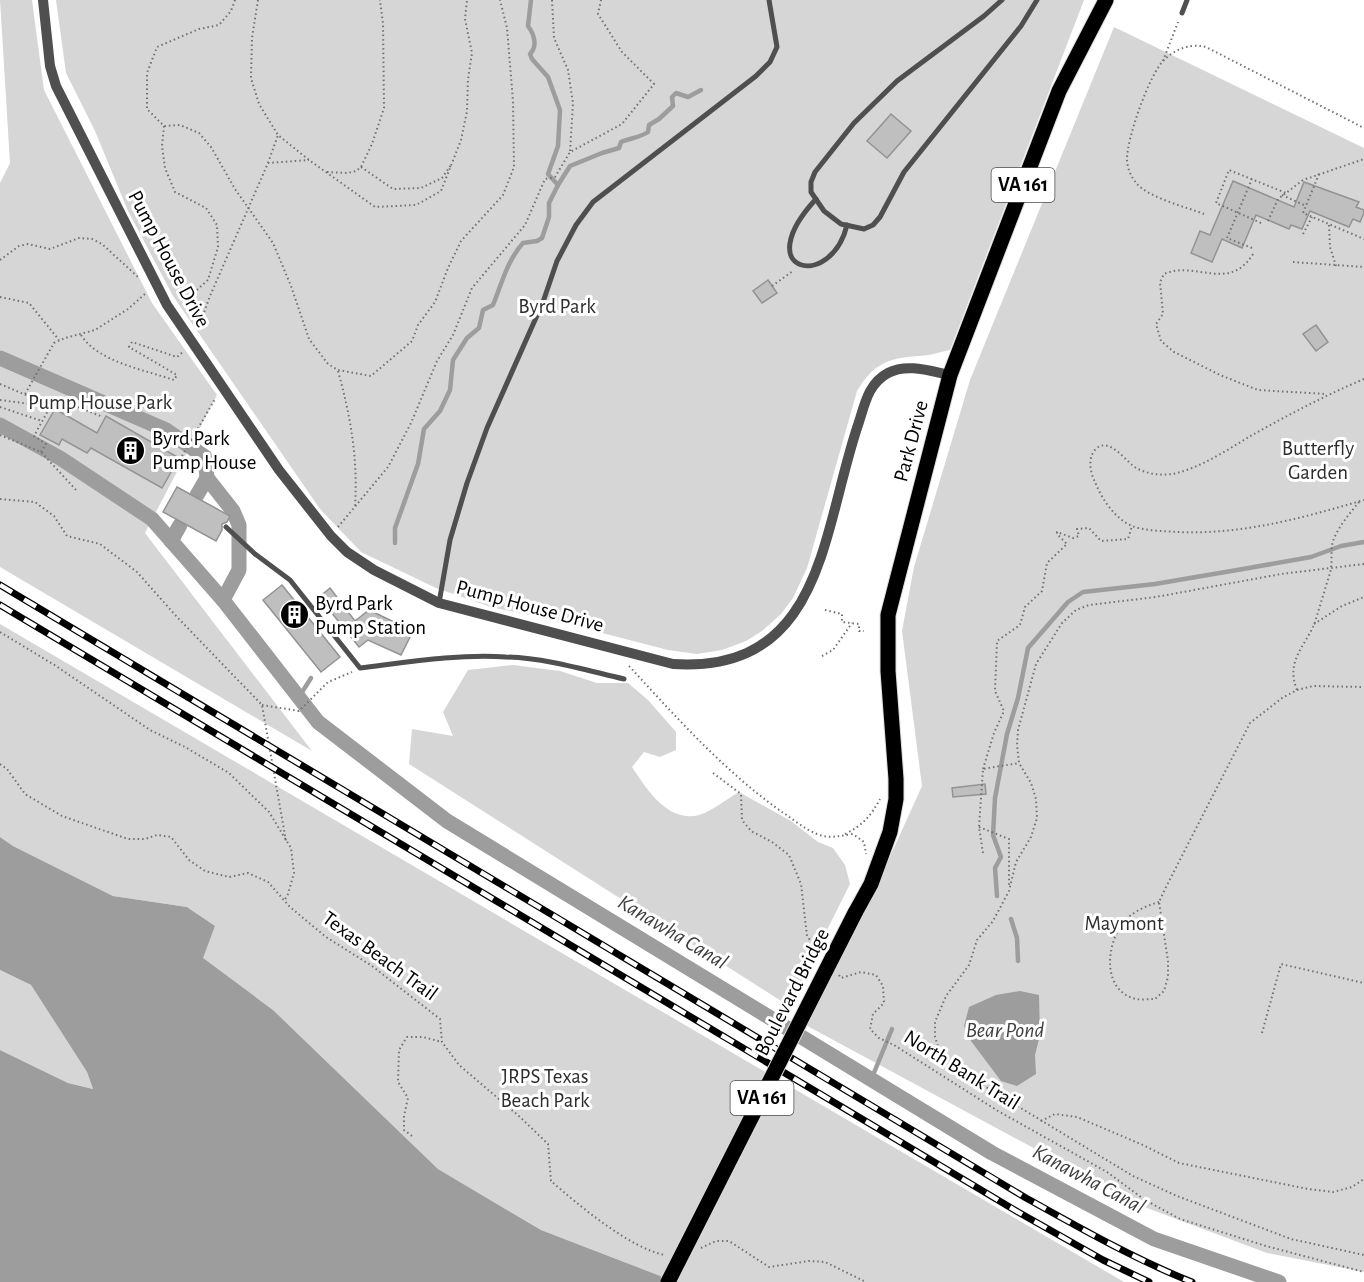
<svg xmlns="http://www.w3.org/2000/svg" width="1364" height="1282" viewBox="0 0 1364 1282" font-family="'Alegreya Sans',sans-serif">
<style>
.green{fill:#d6d6d6}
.water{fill:#9d9d9d}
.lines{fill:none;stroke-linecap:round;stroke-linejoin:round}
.stream{stroke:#9d9d9d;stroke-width:4.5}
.canal{stroke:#9d9d9d;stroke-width:15}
.building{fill:#bfbfbf;stroke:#939393;stroke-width:1.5}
.primary-casing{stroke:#dbdbdb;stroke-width:17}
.path{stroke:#717171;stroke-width:2;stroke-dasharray:1.5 3;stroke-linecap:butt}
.lane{stroke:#4f4f4f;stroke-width:5}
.street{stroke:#4f4f4f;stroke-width:10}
.primary{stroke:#000;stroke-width:15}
.rail-casing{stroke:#000;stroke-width:7}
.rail{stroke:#fff;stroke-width:4.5;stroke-dasharray:14;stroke-linecap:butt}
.primary-bridge-casing{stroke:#dbdbdb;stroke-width:17;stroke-linecap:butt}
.primary-bridge{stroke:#000;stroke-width:15}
.labels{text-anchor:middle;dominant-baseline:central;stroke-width:6;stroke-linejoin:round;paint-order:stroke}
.shield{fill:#fff;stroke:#4c4c4c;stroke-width:1.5}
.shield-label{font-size:20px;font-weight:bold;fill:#000}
.street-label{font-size:21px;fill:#000;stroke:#fff}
.park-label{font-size:21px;fill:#2d2d2d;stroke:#fff}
.poi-label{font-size:21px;fill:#000;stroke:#fff;text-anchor:start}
.water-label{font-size:22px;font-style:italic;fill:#3e3e3e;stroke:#fff}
</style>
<rect width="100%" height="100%" fill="#fff"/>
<g class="green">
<path d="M0 0H32L44 90 152 303 217 395 145 533 312 751 0 567V183L10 163Z"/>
<path d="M56 0H1084L950 350C940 352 929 356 918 356 888 358 873 364 857 391L807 568 793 598 781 614 762 631 746 641 722 650 697 654 668 650 552 620 491 607 436 588 361 552 320 509 173 296 128 211 95 131 66 73Z"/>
<path d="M1114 27 1364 148V1272L1267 1253 1139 1205 800 1022 873 894 922 786 902 631 914 567 970 380Z"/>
<path d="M0 624 1124 1282H676L541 1230 438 1169 273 1010 202 958 215 926 187 907 113 896 13 846 0 837Z"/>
<path d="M513 665 560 671 597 683H628L648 700 676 732V750L660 757 644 752 632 767C646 788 667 823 699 815 712 811 727 799 739 792L791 821 818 842 833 848 845 865 850 884 789 1006 409 764 412 729 453 736 443 712 468 670Z"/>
<path d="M0 970 31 985 87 1072 93 1089 68 1083 0 1050Z"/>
</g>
<g class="water">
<path d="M0 837 13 846 113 896 187 907 215 926 203 958 273 1010 438 1169 541 1230 676 1282H0V1050L68 1083 93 1089 87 1072 31 985 0 970Z"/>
<path d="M1020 991 1039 995 1040 1035 1035 1055 1036 1074 1017 1086 1001 1081 971 1041 964 1026 969 1007 996 995Z"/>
</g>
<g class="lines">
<g class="stream">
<path d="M558 185 570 166 602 153 619 148 621 142C630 138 639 138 648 132L649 125 659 119 673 106 672 97 676 93 688 97 701 90"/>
<path d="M395 543V528L418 464 424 429 440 411 450 390 453 360 467 338 479 328 483 310 493 305C502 283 507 261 523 243L537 241 542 238 549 217V203L558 185 548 174 558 146 560 110 548 77 532 59 530 54C538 46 534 34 528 26L531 0"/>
<path d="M299 697 311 678"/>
<path d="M997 896 995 868 1001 857 993 835 995 798 1007 734 1018 698 1028 648 1068 602 1083 592 1155 584 1243 569 1311 557 1341 546 1364 542"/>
<path d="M1011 919 1017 938 1018 961"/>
<path d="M871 1080 892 1029"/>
</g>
<g class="canal">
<path d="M0 358 166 430 205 457 207 478 233 511 239 525V570L223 600 318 722 447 821 992 1153 1154 1239 1279 1282"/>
<path d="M0 425 60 458 152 519 223 600"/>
<path d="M197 495 207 478"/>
<path d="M171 541 180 525"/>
</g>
</g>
<g class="building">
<path d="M891 114 911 131 887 158 867 141Z"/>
<path d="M1233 181 1294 207 1304 182 1359 202 1356 207 1364 210V213L1360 222 1353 219 1349 227 1310 211 1302 229 1291 225 1289 229 1256 215 1242 248 1222 239 1212 262 1191 253 1200 231 1210 235Z"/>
<path d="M768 280 777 293 762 303 753 291Z"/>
<path d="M1316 325 1328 342 1316 351 1303 334Z"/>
<path d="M55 409 97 433 106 416 179 458 162 488 91 448 87 453 62 439 59 445 40 435Z"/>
<path d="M177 487 230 516 227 522 222 524V530L216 541 163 512Z"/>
<path d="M282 585 340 657 321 672 263 600Z"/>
<path d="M330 588 355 621 369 610 413 631 401 655 368 640 359 647 319 597Z"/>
<path d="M985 784 986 794 953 797 952 788Z"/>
</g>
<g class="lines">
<defs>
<path id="primary" d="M855 913 871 884 890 832 896 799V779L888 671V615L950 375 1059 91 1106 0"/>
</defs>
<use href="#primary" class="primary-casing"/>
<g class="path">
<path d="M235 0 231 11 219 25 199 29 157 47 147 73V109L164 126 180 125 199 133 211 147 235 189 273 243 291 286 309 339 328 364 338 370 371 376 412 341 418 325 435 302 448 268 461 241 503 195 514 167 513 101 507 28 500 0"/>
<path d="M258 0 252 38 251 78 259 104 278 135 309 160 375 207 416 205 441 191 461 140 467 111 468 79 472 53 465 19 467 0"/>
<path d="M552 0 554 38 568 70 573 103 570 152"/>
<path d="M1163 61 1178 22"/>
<path d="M164 126 162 146 165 168 175 192 206 208 217 225 218 247 208 280 181 304"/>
<path d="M268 163 278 135"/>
<path d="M361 167 393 189 421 188 442 178 451 165"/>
<path d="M327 172 348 173 356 171 361 167 372 144 384 108 383 24 380 0"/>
<path d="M1319 174 1303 213 1364 239"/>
<path d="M1282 195 1306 206"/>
<path d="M1204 214C1186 207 1150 198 1137 184 1131 177 1127 168 1127 159 1127 138 1149 75 1164 60 1175 49 1191 43 1206 47L1364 128"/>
<path d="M1268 221 1278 199 1303 180 1364 159"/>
<path d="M1261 223 1216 203 1229 170 1286 193"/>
<path d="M1329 225 1330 247 1336 266"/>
<path d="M1303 234 1312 217"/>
<path d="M1252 248 1227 238 1252 179"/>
<path d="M1253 254C1229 293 1195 260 1164 274L1160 282 1163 314 1156 324 1161 341 1174 352 1220 375 1258 390 1326 394"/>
<path d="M0 260 19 246 28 244 50 249 79 238 92 239 102 244 138 277"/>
<path d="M1293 262 1364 267"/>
<path d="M772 286 793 271"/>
<path d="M0 297 29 303 59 340"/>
<path d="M198 329 210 296 268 163 309 160"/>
<path d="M81 335C98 362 145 370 174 380L177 375 129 347 132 342 177 357 184 351"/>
<path d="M338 371C351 418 358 459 355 507"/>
<path d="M1364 379C1326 395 1290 414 1254 434 1230 448 1204 466 1177 473 1164 476 1151 475 1138 469 1126 463 1111 437 1097 448 1087 456 1090 472 1095 482 1102 499 1114 518 1132 526 1145 531 1163 531 1177 532 1242 535 1302 518 1364 500"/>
<path d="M0 384 40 401 49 407"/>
<path d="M25 394 54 343 65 338 95 330 128 309 146 293"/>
<path d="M0 400 38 405 40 401"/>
<path d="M0 407 42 421"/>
<path d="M0 435 41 452 77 491"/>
<path d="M41 452 46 444 34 436 54 400 75 406 103 417"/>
<path d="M182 456 215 399"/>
<path d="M0 499 35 502 54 516 67 536 100 544 137 572 177 617 262 705 286 841"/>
<path d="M338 527 388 467 411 423 437 361 453 335 472 288 525 225 545 179 555 177 570 152 622 124 654 84 622 52 598 14 601 0"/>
<path d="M1364 564 1281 574 1156 597 1089 605 1076 610 1062 623 1036 664 1018 730 1017 745 1019 763 1031 783 1036 799 1037 818 1031 837 1016 862 1009 891 993 921 977 940 969 965 946 996 935 1022V1037L940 1053 953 1067 1133 1176 1177 1196 1291 1239 1364 1255"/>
<path d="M825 610 842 614V622L859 624V631H864"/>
<path d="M1314 624 1342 606 1364 597"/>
<path d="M0 632 56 666 150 730 185 747 229 773 269 812 291 848 294 873 288 894 284 901"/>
<path d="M822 656 833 650 852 623"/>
<path d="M629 666C677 718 724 771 782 812 793 819 804 829 817 834 829 839 840 836 853 834L864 842 866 854"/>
<path d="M1297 690 1313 686 1364 687"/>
<path d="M262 705 299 711 328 682 352 672"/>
<path d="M0 764 7 769 25 794 62 816 128 839H145L157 835 171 837 189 860 205 871 229 877 248 873 268 882 290 907 326 937 372 966 440 1019 442 1042 459 1065 520 1117 548 1144 551 1181C577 1204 631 1249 665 1255"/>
<path d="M983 769 994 733 1004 711 995 691 997 641 1020 625 1025 607 1042 591 1047 563 1067 544 1057 534V532L1073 538 1079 536 1077 529 1089 528 1101 541 1128 539 1132 526"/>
<path d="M713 773 741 794 742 820 751 831 772 842 789 855 801 884 807 936 819 952"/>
<path d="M979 827 1009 839V885"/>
<path d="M845 834C862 826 871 816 880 799"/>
<path d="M983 853 979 827 983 769 1019 763"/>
<path d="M1159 902C1146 906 1131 912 1122 924 1106 946 1102 991 1136 999 1141 1000 1149 999 1155 999L1164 991 1168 977V961L1159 902 1166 887 1250 723 1282 698 1297 690C1285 660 1306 646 1315 622 1320 606 1325 589 1330 573 1333 562 1330 551 1333 541 1338 527 1350 513 1359 502"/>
<path d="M839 975 841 978 861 972 876 975 883 986 884 1003 873 1014 870 1029 879 1038 894 1045 998 1111 1107 1172 1145 1200 1180 1219 1266 1246 1364 1272"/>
<path d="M1262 1033 1281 964 1364 983"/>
<path d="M1041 1121 1055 1114 1077 1117 1143 1145 1179 1163 1308 1189 1333 1192 1352 1187 1364 1179"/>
<path d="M412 1136 404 1130V1116L408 1098 398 1082 399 1050 407 1037H423L442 1042"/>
<path d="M701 1248 716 1241H729L769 1267 809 1261 825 1262 866 1282"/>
</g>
<g class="lane">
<path d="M1002 0 984 16 897 81 854 123 815 172 811 182V192L824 211 841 224 864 229 873 225 880 217 904 172 1021 26 1037 0"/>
<path d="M1182 13 1187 0"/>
<path d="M816 199C748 273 831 291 847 225"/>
<path d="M226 527 255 554 290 580 360 668C409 662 457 654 506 657 546 658 585 670 624 679"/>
<path d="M439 603 450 540 467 483 487 428 543 302 557 261 576 225 593 202 756 76 770 62 777 47 769 0"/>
</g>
<path class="street" d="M43 0 50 66 56 86 167 305 279 470 331 536 347 552 374 570 439 603 673 664C825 674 822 528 859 422 865 403 869 383 888 373 907 363 930 371 950 375"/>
<use href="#primary" class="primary"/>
<defs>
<g id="rail">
<path d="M0 585 1026 1198C1080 1228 1134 1259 1192 1282"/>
<path d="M0 605 1018 1212 1103 1260 1149 1282"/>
</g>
</defs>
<use href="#rail" class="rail-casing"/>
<use href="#rail" class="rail"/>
<defs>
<path id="primary-bridge" d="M668 1282 855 913"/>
</defs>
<use href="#primary-bridge" class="primary-bridge-casing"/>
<use href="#primary-bridge" class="primary-bridge"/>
</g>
<defs>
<symbol id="building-disc" viewBox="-11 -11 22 22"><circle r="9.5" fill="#000" stroke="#fff"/><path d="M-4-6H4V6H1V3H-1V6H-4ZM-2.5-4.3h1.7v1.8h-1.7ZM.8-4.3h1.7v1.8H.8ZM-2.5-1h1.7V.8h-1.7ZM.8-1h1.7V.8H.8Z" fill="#fff"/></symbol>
</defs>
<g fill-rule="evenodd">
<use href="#building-disc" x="114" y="434" width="33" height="33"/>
<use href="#building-disc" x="278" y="598" width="33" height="33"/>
</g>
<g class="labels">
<g class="shield">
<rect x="991.5" y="168" width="63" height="34" rx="4.5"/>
<rect x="730.5" y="1081" width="63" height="34" rx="4.5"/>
</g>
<g class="shield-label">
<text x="1023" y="185">VA 161</text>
<text x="762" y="1098">VA 161</text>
</g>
<g class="street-label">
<text transform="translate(169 259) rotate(62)">Pump House Drive</text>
<text transform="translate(911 441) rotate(-75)">Park Drive</text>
<text transform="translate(530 606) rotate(15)">Pump House Drive</text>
<text transform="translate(380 956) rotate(36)">Texas Beach Trail</text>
<text transform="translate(792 992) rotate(-63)">Boulevard Bridge</text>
<text transform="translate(962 1070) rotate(32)">North Bank Trail</text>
</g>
<g class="park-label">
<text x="557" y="306">Byrd Park</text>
<text x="100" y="402">Pump House Park</text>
<text x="1318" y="448">Butterfly<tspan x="1318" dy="24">Garden</tspan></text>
<text x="1124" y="923">Maymont</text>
<text x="545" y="1076">JRPS Texas<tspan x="545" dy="24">Beach Park</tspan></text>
</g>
<g class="poi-label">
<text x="152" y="438">Byrd Park<tspan x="152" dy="24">Pump House</tspan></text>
<text x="315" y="603">Byrd Park<tspan x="315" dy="24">Pump Station</tspan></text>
</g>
<g class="water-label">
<text transform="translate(673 932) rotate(31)">Kanawha Canal</text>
<text x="1005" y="1030">Bear Pond</text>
<text transform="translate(1089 1179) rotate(28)">Kanawha Canal</text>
</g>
</g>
</svg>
